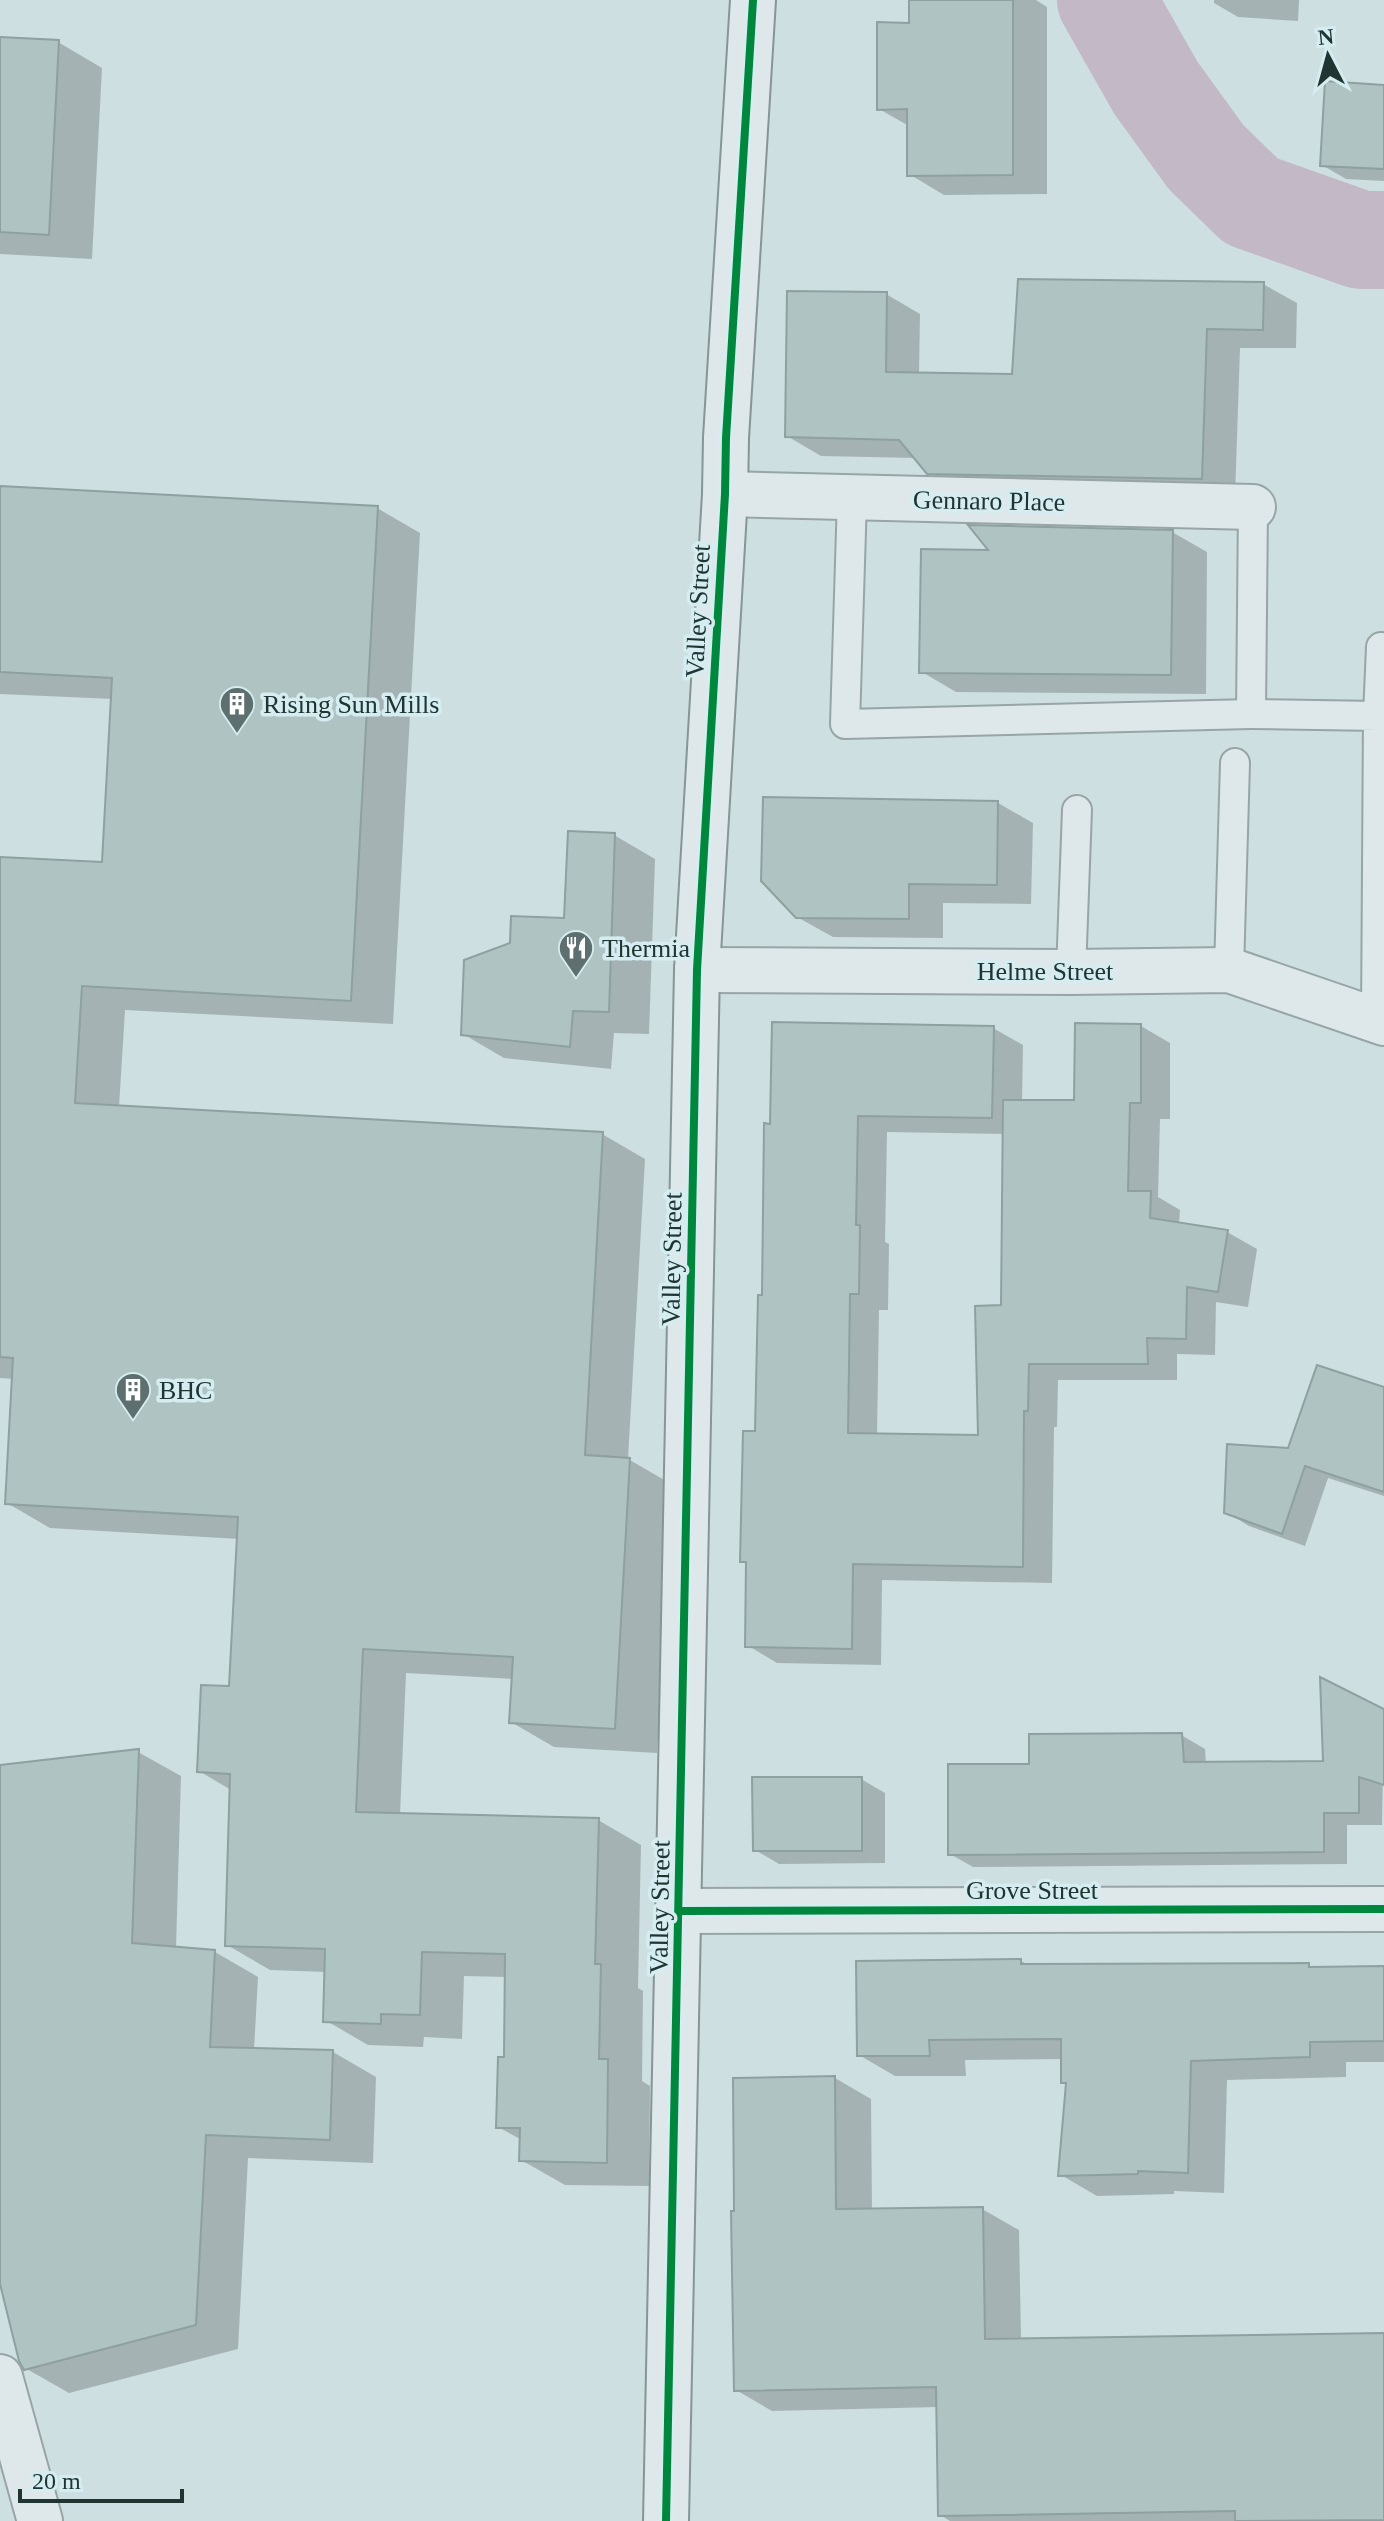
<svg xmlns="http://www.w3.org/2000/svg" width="1384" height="2521" viewBox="0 0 1384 2521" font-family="Georgia,serif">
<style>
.shadow{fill:#0003;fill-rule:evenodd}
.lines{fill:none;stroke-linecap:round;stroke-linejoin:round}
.river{stroke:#c2b8c6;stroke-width:98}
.building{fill:#afc4c2;stroke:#8ea09f;stroke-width:2}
.lane-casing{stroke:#97a5a6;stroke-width:32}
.street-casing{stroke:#97a5a6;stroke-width:48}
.secondary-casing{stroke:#869596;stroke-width:48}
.lane{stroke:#dee8ea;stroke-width:28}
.street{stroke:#dee8ea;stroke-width:44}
.secondary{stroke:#dee8ea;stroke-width:44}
.cycleway-casing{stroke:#d5edf1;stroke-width:13}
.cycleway{stroke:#00873e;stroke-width:8}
.labels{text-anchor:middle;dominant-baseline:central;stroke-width:7;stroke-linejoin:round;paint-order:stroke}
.street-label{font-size:26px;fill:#203432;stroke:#d5edf1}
.poi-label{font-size:26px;fill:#203432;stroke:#d5edf1;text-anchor:start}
</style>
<rect width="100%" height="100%" fill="#cedfe1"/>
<g class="shadow">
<path d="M911 0H1036L1047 7V194L944 195 909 174V126L879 109 911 25Z"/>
<path d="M1214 0H1299L1298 21 1238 17 1214 3Z"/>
<path d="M0 39 58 42 102 68 92 259 0 254Z"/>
<path d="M1384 87V181L1346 179 1322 165Z"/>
<path d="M1263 284 1297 303 1296 348H1240L1235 497 963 492 928 472 916 458 821 456 787 436 886 294 920 314 919 374 1013 376Z"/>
<path d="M0 488 377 508 420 533 393 1024 125 1010 119 1107 602 1134 645 1159 628 1459 673 1485 657 1753 554 1747 511 1722 513 1679 406 1673 400 1815 598 1820 641 1845 638 1988 643 1991 642 2081 650 2086 649 2186 565 2185 521 2160 522 2140 498 2127 506 2059 507 1977 464 1976 462 2039 424 2037 423 2047 368 2045 325 2020 327 1972 270 1970 227 1945 231 1790 199 1771 231 1688 239 1539 50 1528 7 1503 14 1379 0 1378V859L104 864 113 699 0 694Z"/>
<path d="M1172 532 1207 552 1206 694 956 692 922 672 992 552Z"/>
<path d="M998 803 1033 823 1031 904 943 903V938L833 937 797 917Z"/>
<path d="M614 835 655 859 649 1034 614 1033 611 1069 504 1058 463 1034 512 944 566 920Z"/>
<path d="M1141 1026 1170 1043V1119H1160L1158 1197 1180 1210 1179 1224 1227 1232 1257 1249 1248 1307 1216 1302 1215 1355 1177 1354V1380H1058L1057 1427H1054L1052 1583 882 1580 881 1665 777 1663 747 1645 748 1564 742 1561 757 1433 772 1126 993 1028 1023 1045 1022 1102H1076ZM887 1132 1005 1134 1003 1307 981 1437 877 1435 879 1310H888L889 1244 885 1242Z"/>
<path d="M1384 1390V1496L1328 1478 1305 1546 1249 1526 1226 1512 1290 1450Z"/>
<path d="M1384 1711 1382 1825H1347V1864L973 1867 950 1854 1031 1766 1181 1735 1205 1749 1206 1764 1325 1763Z"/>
<path d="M138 1752 181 1776 176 1949 215 1952 258 1977 254 2050 333 2052 376 2077 373 2163 248 2158 238 2349 69 2393 25 2368 0 2276V1767Z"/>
<path d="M861 1779 885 1793V1863L779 1864 755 1850Z"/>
<path d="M1021 1961 1030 1966 1309 1965 1315 1969 1384 1968V2062H1346V2077L1227 2080 1224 2193 1174 2191V2194L1097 2196 1061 2175 1068 2084 1063 2082V2059L965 2060 966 2076H895L859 2055Z"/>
<path d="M835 2078 871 2099 872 2211 982 2209 1019 2230 1021 2340 1384 2335V2521H950L940 2515 938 2407 772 2411 736 2390Z"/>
</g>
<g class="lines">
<path class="river" d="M1106 0 1156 88 1206 157 1251 201 1361 240H1384"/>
</g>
<g class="building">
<path d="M909 0H1013V175L907 176V109L877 110V22L909 23Z"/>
<path d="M0 37 59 40 49 235 0 232Z"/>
<path d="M1325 81 1384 85V169L1320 166Z"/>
<path d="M1018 279 1264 282 1263 330 1207 329 1202 479 927 474 899 440 785 437 787 291 887 292 886 372 1012 374Z"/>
<path d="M0 486 378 506 351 1001 82 986 75 1103 603 1132 585 1455 630 1458 615 1729 509 1723 513 1657 363 1649 356 1812 599 1818 595 1964H601L599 2059H608L607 2163 519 2161 520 2128H496L498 2057H504L505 1954 422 1952 420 2015 381 2014V2024L323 2022 325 1949 225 1946 230 1774 197 1772 201 1685 229 1686 238 1517 5 1504 13 1358 0 1357V857L102 862 112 678 0 672Z"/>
<path d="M968 525 1173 530 1171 675 919 673 921 549 988 550Z"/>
<path d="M763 797 998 801 997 885 909 884V919L796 918 761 881Z"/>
<path d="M568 831 615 833 609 1012 573 1011 570 1047 461 1035 464 960 510 943 511 916 564 918Z"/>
<path d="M772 1022 994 1026 992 1118 858 1116 856 1225H860L859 1294H850L848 1433 978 1435 975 1306 1001 1305 1003 1100H1074L1075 1023 1141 1024V1103H1130L1128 1191H1151L1150 1218 1228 1230 1218 1292 1187 1287 1186 1339 1147 1338 1148 1364H1029L1028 1411H1024L1023 1567 853 1564 852 1649 745 1647 746 1562H740L743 1431H755L758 1295H762L764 1123 770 1124Z"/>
<path d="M1317 1365 1384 1387V1492L1305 1466 1282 1534 1224 1513 1227 1444 1288 1448Z"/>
<path d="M1320 1677 1384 1709V1785L1359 1777V1813H1324V1852L948 1855V1764H1029V1734L1182 1733 1184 1762 1323 1761Z"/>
<path d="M139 1749 132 1943 215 1950 210 2047 333 2050 330 2140 206 2135 196 2325 24 2370 19 2361 0 2284V1765Z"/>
<path d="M752 1777H862V1851H753Z"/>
<path d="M1021 1959V1964L1309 1963V1967L1384 1966V2041L1310 2042V2057L1191 2061 1188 2173 1138 2171V2174L1058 2176 1066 2083H1061V2039L929 2040 930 2056H857L856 1961Z"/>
<path d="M835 2076 836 2209 983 2207 985 2339 1384 2333V2520L1235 2521V2511L938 2516 936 2387 734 2391 731 2211H734L733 2078Z"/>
</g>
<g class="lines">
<defs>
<g id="lane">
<path d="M852 498 845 724 1251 714"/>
<path d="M1253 507 1251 714 1378 716 1376 1020"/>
<path d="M1378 716 1381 647 1384 648"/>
<path d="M1229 970 1235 763"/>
<path d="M1071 972 1077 810"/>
</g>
<g id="street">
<path d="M725 494 1253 507"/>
<path d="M697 970 1071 972 1229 970 1384 1023"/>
<path d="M680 1911 1384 1909"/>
<path d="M0 2377 40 2521"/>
</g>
<path id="secondary" d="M666 2521 697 970 725 494 726 438 753 0"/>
</defs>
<use href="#lane" class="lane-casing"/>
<use href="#street" class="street-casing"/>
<use href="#secondary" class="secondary-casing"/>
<use href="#lane" class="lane"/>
<use href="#street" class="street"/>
<use href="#secondary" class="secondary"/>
<defs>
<g id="cycleway">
<path d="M680 1911 1384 1909"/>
<path d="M666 2521 697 970 725 494 726 438 753 0"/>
</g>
</defs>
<use href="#cycleway" class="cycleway-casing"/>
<use href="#cycleway" class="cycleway"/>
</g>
<defs>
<symbol id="building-pin" viewBox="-11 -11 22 30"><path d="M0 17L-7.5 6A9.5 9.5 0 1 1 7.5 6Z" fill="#5d706f" stroke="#d5edf1"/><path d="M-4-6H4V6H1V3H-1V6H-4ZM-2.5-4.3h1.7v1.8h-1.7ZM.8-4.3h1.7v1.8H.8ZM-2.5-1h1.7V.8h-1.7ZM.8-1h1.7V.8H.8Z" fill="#fff"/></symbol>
<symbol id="restaurant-pin" viewBox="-11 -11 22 30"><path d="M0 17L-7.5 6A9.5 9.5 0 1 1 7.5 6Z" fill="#5d706f" stroke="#d5edf1"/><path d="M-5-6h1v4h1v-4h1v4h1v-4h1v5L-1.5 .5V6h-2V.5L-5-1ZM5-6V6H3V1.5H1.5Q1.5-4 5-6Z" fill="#fff"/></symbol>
</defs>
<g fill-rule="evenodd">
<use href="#building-pin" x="217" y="684" width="40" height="54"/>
<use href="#restaurant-pin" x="556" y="928" width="40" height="54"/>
<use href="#building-pin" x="113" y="1370" width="40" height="54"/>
</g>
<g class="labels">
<g class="street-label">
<text transform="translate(989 501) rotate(1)">Gennaro Place</text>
<text transform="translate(698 611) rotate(-87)">Valley Street</text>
<text x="1045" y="971">Helme Street</text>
<text transform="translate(672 1259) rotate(-89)">Valley Street</text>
<text x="1032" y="1890">Grove Street</text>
<text transform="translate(660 1907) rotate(-89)">Valley Street</text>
</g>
<g class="poi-label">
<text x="263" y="704">Rising Sun Mills</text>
<text x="602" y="948">Thermia</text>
<text x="159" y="1390">BHC</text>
</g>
</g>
<g transform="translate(1328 56) rotate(354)" stroke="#d5edf1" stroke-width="6" paint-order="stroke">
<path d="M0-6L14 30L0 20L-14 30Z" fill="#203432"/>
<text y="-12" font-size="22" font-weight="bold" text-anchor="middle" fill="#203432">N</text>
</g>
<path d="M20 2489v12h162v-12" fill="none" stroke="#203432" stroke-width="4"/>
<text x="32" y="2489" font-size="24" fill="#203432" stroke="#d5edf1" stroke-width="6" paint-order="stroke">20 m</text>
</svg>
